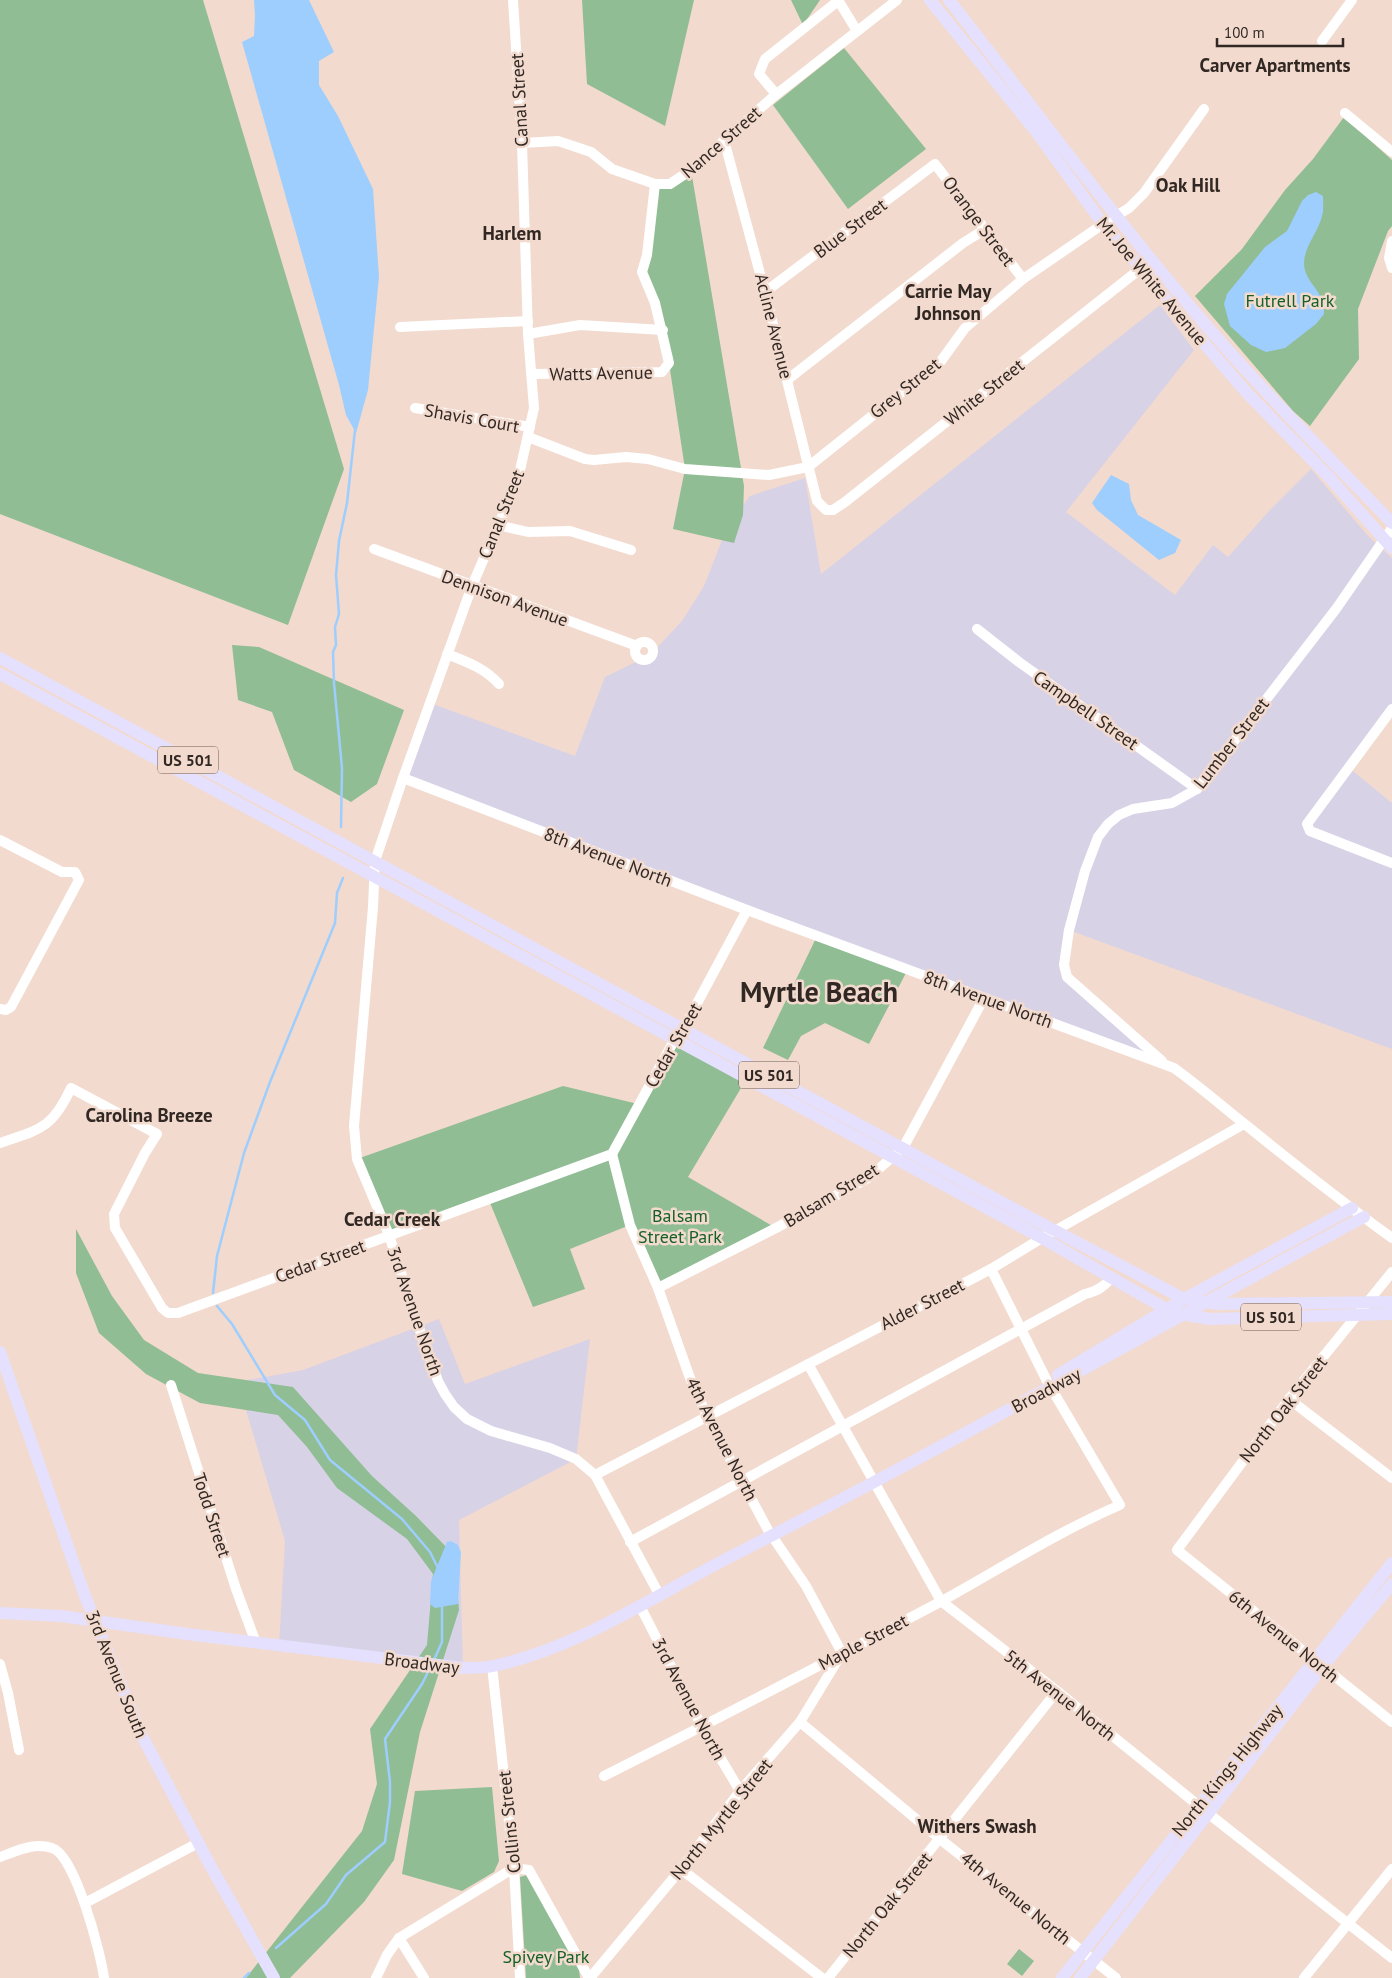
<svg xmlns="http://www.w3.org/2000/svg" width="1392" height="1978" viewBox="0 0 1392 1978" font-family="'PT Sans',sans-serif">
<style>
.industrial{fill:#d8d2e7}
.green{fill:#90bd94}
.water{fill:#9ecefe}
.lines{fill:none;stroke-linecap:round;stroke-linejoin:round}
.stream{stroke:#9ecefe;stroke-width:2.5}
.minor{stroke:#fff;stroke-width:10}
.major{stroke:#e5e0fd;stroke-width:12}
.labels{text-anchor:middle;dominant-baseline:central;stroke-width:5;stroke-linejoin:round;paint-order:stroke}
.shield{fill:#f2dace;stroke:#6b5d56;stroke-width:1}
.shield-label{font-size:16px;font-weight:bold;fill:#312823}
.street-label{font-size:18px;fill:#312823;stroke:#f2dace}
.park-label{font-size:18px;fill:#146026;stroke:#f2dace}
.neighbourhood-label{font-size:19px;font-weight:bold;fill:#312823;stroke:#f2dace}
.town-label{font-size:28px;font-weight:bold;fill:#312823;stroke:#f2dace}
</style>
<rect width="100%" height="100%" fill="#f2dace"/>
<g class="industrial">
<path d="M1160 305 1194 350 1066 512 1175 595 1213 545 1228 557 1270 510 1311 469 1369 537 1392 558V703L1348 767 1392 803V1049L1069 930 1067 977 1166 1064 403 778 430 703 575 756 605 677 650 655 682 621 704 586 728 525 750 496 805 478 821 574Z"/>
<path d="M439 1319 465 1384 590 1339 576 1459 459 1520 463 1668 279 1646 285 1541 246 1410 248 1380 303 1370Z"/>
</g>
<g class="green">
<path d="M0 0H203L344 469 288 625 0 514Z"/>
<path d="M582 0H694L665 126 587 84Z"/>
<path d="M791 0H820L803 25Z"/>
<path d="M844 48 926 149 848 209 773 105Z"/>
<path d="M1344 117 1392 160V226L1388 231 1358 309 1359 359 1310 426 1293 411 1195 296 1242 249 1285 190 1313 159Z"/>
<path d="M691 170 744 486 743 515 734 543 673 529 685 469 669 363 642 272 655 184 677 181Z"/>
<path d="M232 645 259 647 404 710 377 784 351 802 294 770 272 712 238 700Z"/>
<path d="M818 934 908 969 869 1044 825 1023 801 1036 788 1060 763 1048Z"/>
<path d="M674 1040 747 1078 688 1177 776 1228 658 1288 630 1225 570 1249 585 1289 533 1307 488 1198 389 1235 357 1159 563 1086 638 1104Z"/>
<path d="M76 1229 112 1296 144 1340 198 1373 293 1387 372 1476 416 1516 454 1555 459 1610 420 1732 394 1860 364 1902 290 1978H246L362 1831 377 1784 370 1729 427 1645 433 1574 407 1539 337 1488 307 1447 278 1415 200 1403 146 1374 99 1333 76 1273Z"/>
<path d="M492 1787 499 1861 494 1872 462 1891 402 1874 415 1791Z"/>
<path d="M527 1875 579 1969 580 1978H526L520 1877Z"/>
<path d="M1019 1949 1034 1961 1022 1976 1007 1964Z"/>
</g>
<g class="water">
<path d="M254 0H309L334 52 319 61V85L338 116 373 189 379 277 368 390 356 433 346 415 339 385 242 42 254 36 255 15Z"/>
<path d="M1316 192 1323 196C1323 203 1324 210 1322 216 1318 233 1304 246 1304 264 1305 284 1325 290 1324 314L1316 324 1285 348 1266 352 1251 345 1230 326 1224 304 1227 294 1265 247 1287 231 1302 201 1308 195Z"/>
<path d="M1111 475 1129 484 1131 500 1138 515 1181 540 1175 553 1159 560 1097 510 1092 503Z"/>
<path d="M451 1541 458 1545 461 1552 458 1604 435 1608 430 1604 431 1581 447 1542Z"/>
</g>
<g class="lines">
<g class="stream">
<path d="M341 827 342 768 334 683 333 652 336 645 335 627 339 614 336 575 339 541 347 503 355 430"/>
<path d="M213 1293 217 1256 244 1153 270 1082 335 923 337 893 343 878"/>
<path d="M217 1306 232 1324 275 1395 305 1420 330 1460 402 1519 430 1552 438 1568"/>
<path d="M434 1660 442 1642V1605"/>
<path d="M276 1948 326 1904 346 1875 385 1842 390 1802V1782L385 1739 422 1684 430 1668"/>
<path d="M244 1978 249 1973"/>
</g>
<g class="minor">
<path d="M513 0 522 143 528 334 534 408 518 479 472 586 403 778 375 861 373 907 354 1126 357 1159 389 1235 419 1328 438 1381 445 1394 454 1407 467 1419 491 1431 550 1448 576 1459 595 1475 660 1596"/>
<path d="M838 0 857 31"/>
<path d="M1322 41 1352 0"/>
<path d="M776 94 759 74 765 59 838 1"/>
<path d="M1345 113 1392 152"/>
<path d="M724 140 765 292 817 501 826 510H833L845 502 1140 269"/>
<path d="M522 143 558 141 591 152 612 169 655 184H670L691 170 773 97 897 0"/>
<path d="M1392 241 1389 258 1392 268"/>
<path d="M765 292 935 164 1023 279"/>
<path d="M400 327 528 321"/>
<path d="M528 334 580 325 663 330"/>
<path d="M533 374 662 372 669 363 655 303 642 272 647 255 655 184"/>
<path d="M787 380 963 243 984 230"/>
<path d="M415 408 530 427"/>
<path d="M528 437 585 459 594 460 626 457 648 459 685 469 769 475 808 467 941 361 965 328 1023 279 1103 224 1129 208 1144 193 1204 109"/>
<path d="M498 525 528 532 570 531 631 550"/>
<path d="M374 549 637 646"/>
<path d="M977 629 1019 662 1197 789"/>
<circle cx="644" cy="651" r="9"/>
<path d="M447 654C467 662 485 668 499 684"/>
<path d="M1392 709 1307 824 1310 831 1392 863"/>
<path d="M403 778 747 910 1174 1068C1199 1086 1222 1106 1246 1125 1294 1164 1342 1202 1392 1238"/>
<path d="M0 840 62 872H75L79 880 11 1007 6 1010 0 1009"/>
<path d="M1162 1061 1067 977 1064 965 1069 930 1085 871 1098 837 1108 824 1119 815 1133 809 1172 803 1197 789 1336 609 1392 528"/>
<path d="M0 1143C40 1129 52 1129 71 1088L157 1134 145 1153 114 1214 115 1228 162 1308 168 1313H178L612 1154 681 1028 687 1022 747 910"/>
<path d="M1392 1272 1289 1399 1177 1550 1392 1722"/>
<path d="M658 1288 776 1228 868 1178 903 1148 984 998"/>
<path d="M808 1364 941 1601 1057 1691 1209 1814 1392 1958"/>
<path d="M171 1385 236 1589 256 1643"/>
<path d="M1289 1399 1392 1478"/>
<path d="M595 1475 991 1269 1042 1238 1244 1124"/>
<path d="M630 1542 1085 1294C1097 1291 1104 1287 1112 1277"/>
<path d="M640 1606 702 1727 740 1791"/>
<path d="M0 1664 8 1693 19 1750"/>
<path d="M492 1666 514 1868 520 1978"/>
<path d="M800 1722 940 1839 1116 1978"/>
<path d="M604 1776C717 1719 829 1661 940 1602 1000 1569 1057 1532 1120 1505L1047 1381 991 1269"/>
<path d="M0 1857C17 1851 34 1842 52 1848 75 1854 101 1954 104 1978"/>
<path d="M681 1869 822 1978"/>
<path d="M85 1903 198 1843"/>
<path d="M399 1938 424 1978"/>
<path d="M376 1978 387 1955 399 1938 514 1868 529 1870 589 1978"/>
<path d="M590 1978 681 1869 740 1791 800 1722 842 1653 806 1586 768 1530 707 1416 690 1378 658 1288 630 1225 612 1154"/>
<path d="M828 1978 1057 1691"/>
<path d="M1304 1978 1392 1869"/>
</g>
<g class="major">
<path d="M930 0 1038 134 1103 224 1182 318 1248 394 1329 477 1392 548"/>
<path d="M949 0C1030 103 1108 210 1194 311 1256 385 1325 453 1392 523"/>
<path d="M0 658 1018 1211 1184 1299 1217 1304 1392 1302"/>
<path d="M0 674 1042 1238 1168 1310 1191 1316 1210 1319 1392 1314"/>
<path d="M0 1352 85 1596 141 1734 210 1865 274 1978"/>
<path d="M1058 1375 1184 1299 1352 1208"/>
<path d="M0 1613 61 1616 187 1634 463 1668C473 1668 484 1668 493 1666 578 1648 652 1597 728 1558 942 1449 1152 1330 1364 1217"/>
<path d="M1062 1978 1392 1563"/>
<path d="M1080 1978 1323 1666 1392 1584"/>
</g>
</g>
<g class="labels">
<g class="shield">
<rect x="158" y="746.5" width="60" height="27" rx="4"/>
<rect x="739" y="1061.5" width="60" height="27" rx="4"/>
<rect x="1241" y="1303.5" width="60" height="27" rx="4"/>
</g>
<g class="shield-label">
<text x="188" y="760">US 501</text>
<text x="769" y="1075">US 501</text>
<text x="1271" y="1317">US 501</text>
</g>
<g class="street-label">
<text transform="translate(519 100) rotate(-93)">Canal Street</text>
<text transform="translate(721 142) rotate(-41)">Nance Street</text>
<text transform="translate(979 221) rotate(53)">Orange Street</text>
<text transform="translate(850 228) rotate(-37)">Blue Street</text>
<text transform="translate(1152 281) rotate(50)">Mr. Joe White Avenue</text>
<text transform="translate(774 326) rotate(76)">Acline Avenue</text>
<text transform="translate(601 373) rotate(-1)">Watts Avenue</text>
<text transform="translate(905 388) rotate(-39)">Grey Street</text>
<text transform="translate(984 392) rotate(-38)">White Street</text>
<text transform="translate(472 418) rotate(10)">Shavis Court</text>
<text transform="translate(501 514) rotate(-68)">Canal Street</text>
<text transform="translate(505 598) rotate(20)">Dennison Avenue</text>
<text transform="translate(1086 710) rotate(35)">Campbell Street</text>
<text transform="translate(1231 743) rotate(-52)">Lumber Street</text>
<text transform="translate(608 857) rotate(21)">8th Avenue North</text>
<text transform="translate(988 999) rotate(20)">8th Avenue North</text>
<text transform="translate(673 1045) rotate(-60)">Cedar Street</text>
<text transform="translate(831 1195) rotate(-31)">Balsam Street</text>
<text transform="translate(320 1261) rotate(-20)">Cedar Street</text>
<text transform="translate(922 1304) rotate(-27)">Alder Street</text>
<text transform="translate(415 1311) rotate(71)">3rd Avenue North</text>
<text transform="translate(1046 1390) rotate(-28)">Broadway</text>
<text transform="translate(1283 1409) rotate(-52)">North Oak Street</text>
<text transform="translate(722 1439) rotate(63)">4th Avenue North</text>
<text transform="translate(212 1515) rotate(72)">Todd Street</text>
<text transform="translate(1284 1636) rotate(39)">6th Avenue North</text>
<text transform="translate(863 1642) rotate(-28)">Maple Street</text>
<text transform="translate(422 1663) rotate(7)">Broadway</text>
<text transform="translate(117 1674) rotate(68)">3rd Avenue South</text>
<text transform="translate(1060 1695) rotate(38)">5th Avenue North</text>
<text transform="translate(689 1699) rotate(62)">3rd Avenue North</text>
<text transform="translate(1227 1770) rotate(-51)">North Kings Highway</text>
<text transform="translate(721 1819) rotate(-51)">North Myrtle Street</text>
<text transform="translate(509 1822) rotate(-96)">Collins Street</text>
<text transform="translate(1016 1898) rotate(39)">4th Avenue North</text>
<text transform="translate(887 1905) rotate(-51)">North Oak Street</text>
</g>
<g class="park-label">
<text x="1290" y="300">Futrell Park</text>
<text x="680" y="1215">Balsam<tspan x="680" dy="21">Street Park</tspan></text>
<text x="546" y="1956">Spivey Park</text>
</g>
<g class="neighbourhood-label">
<text x="1275" y="65">Carver Apartments</text>
<text x="1188" y="185">Oak Hill</text>
<text x="512" y="233">Harlem</text>
<text x="948" y="291">Carrie May<tspan x="948" dy="22">Johnson</tspan></text>
<text x="149" y="1115">Carolina Breeze</text>
<text x="392" y="1219">Cedar Creek</text>
<text x="977" y="1826">Withers Swash</text>
</g>
<g class="town-label">
<text x="819" y="991">Myrtle Beach</text>
</g>
</g>
<path d="M1217 38v8h126v-8" fill="none" stroke="#312823" stroke-width="2.5"/>
<text x="1224" y="38" font-size="15" fill="#312823" stroke="#f2dace" stroke-width="4" paint-order="stroke">100 m</text>
</svg>
